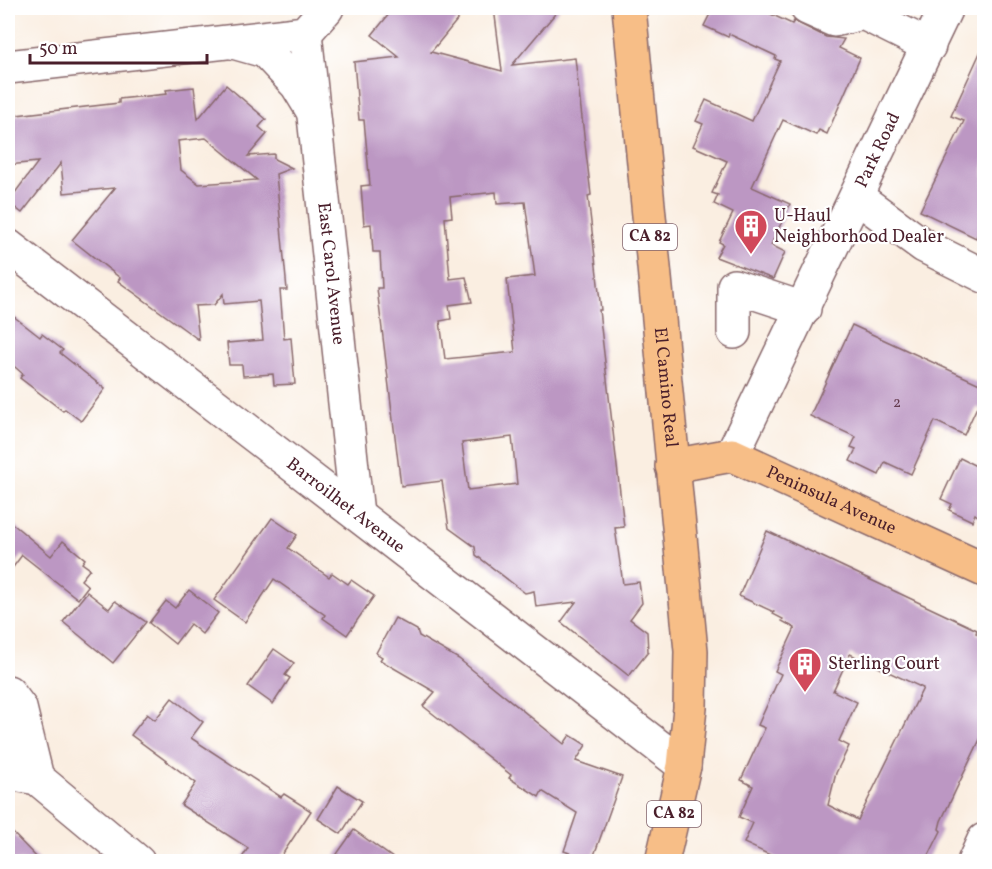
<svg xmlns="http://www.w3.org/2000/svg" width="992" height="869" viewBox="0 0 992 869" font-family="Vollkorn,serif">
<style>
.building{fill:#bc97c3;fill-rule:evenodd}
.lines{fill:none;stroke-linecap:round;stroke-linejoin:round}
.minor-casing{stroke:#88676b;stroke-width:36}
.major-casing{stroke:#88676b;stroke-width:36}
.minor{stroke:#fff;stroke-width:33}
.major{stroke:#f7be87;stroke-width:33}
.labels{text-anchor:middle;dominant-baseline:central;stroke-width:4.5;stroke-linejoin:round;paint-order:stroke}
.number-label{font-size:15px;fill:#663d51}
.shield{fill:#fff;stroke:#80626b;stroke-width:1.5}
.shield-label{font-size:16px;font-weight:bold;fill:#4a1f2b}
.street-label{font-size:18px;fill:#4a1f2b;stroke:#fff}
.poi-label{font-size:18px;fill:#4a1f2b;stroke:#fff;text-anchor:start}
</style>
<rect width="100%" height="100%" fill="#fff"/>
<filter id="ink" filterUnits="userSpaceOnUse"><feTurbulence type="fractalNoise" baseFrequency=".0167" numOctaves="2"/><feDisplacementMap in="SourceGraphic" scale="12" xChannelSelector="R" yChannelSelector="G"/><feConvolveMatrix kernelMatrix="1 2 1 2 8 2 1 2 1" color-interpolation-filters="sRGB"/></filter>
<filter id="wash" filterUnits="userSpaceOnUse"><feTurbulence type="fractalNoise" baseFrequency=".008" numOctaves="4" result="noise"/><feDisplacementMap in="SourceGraphic" scale="24" xChannelSelector="R" yChannelSelector="G"/><feGaussianBlur stdDeviation="1.35" result="paint"/><feColorMatrix in="noise" values="0 0 0 0 0 0 0 0 0 0 0 0 0 0 0 0 0 1.4 0 .05"/><feComposite in="paint" operator="in"/></filter>
<g filter="url(#wash)">
<rect width="100%" height="100%" fill="#faeee1"/>
<g id="blocks">
<g class="building">
<path d="M394 8H467L431 52 502 71 494 8H560L512 65 575 58 591 195 588 196 601 310H599L624 527 615 528 623 584 639 582 642 603 630 619 647 632 648 652 629 676 561 622 576 602 536 607 534 591 525 593 476 555 475 547 449 528 442 481 401 486 377 288H382L380 252H373L371 224 364 225 361 186 370 185 364 120H359L354 62 399 57 372 35ZM496 192 497 204 525 202 535 276 507 279 515 352 445 359 440 321 451 319 449 305 472 302 466 277 450 279 445 218 452 217 450 197ZM512 437 517 484 468 490 462 443Z"/>
<path d="M713 8H758L792 24 794 21 826 37 844 39 839 48 860 58 827 134 819 130 816 135 783 120 752 187 790 204 771 245 785 252 773 279 716 257 723 244 719 242 733 213 714 204 718 195 712 193 727 161 693 146 703 124 696 121 706 100 752 121 780 61 775 59 776 56 729 34 728 37 704 26Z"/>
<path d="M984 44V219L976 238 920 211 964 121 951 116Z"/>
<path d="M226 85 266 119 259 127 267 134 248 156 274 154V159L292 168 276 174 287 290H280L284 339 291 338 295 384 274 385 273 374 243 376 242 365H229L227 343 263 340 259 301 224 304 223 294 214 305 195 306 199 340 118 281 120 278 72 240 115 188 64 193 61 163 22 213 8 202 38 162 8 165V116L119 103V99L167 94 166 90 194 87 198 119ZM206 138 257 180 199 184 181 170 178 141Z"/>
<path d="M8 312 40 337 42 334 63 350 60 353 105 389 81 421 65 409 63 411 20 378 23 374 8 361Z"/>
<path d="M852 325 984 386V411L977 407 964 435 935 421 911 474 885 462 879 475 850 461 856 449 851 447 856 437 810 416Z"/>
<path d="M960 458 984 470V505L979 517 975 514 972 521 949 510 952 504 941 499Z"/>
<path d="M272 518 297 535 288 548 329 577 332 573 348 584 351 580 374 596 347 635 323 618 325 615 274 579 245 622 214 600Z"/>
<path d="M8 520 51 556 63 541 85 559 82 563 90 569 81 580 88 586 78 599 22 555 8 574Z"/>
<path d="M767 531 977 630 976 633 984 637V731L941 821 939 829 941 831 926 861H783L744 843 753 823 739 817 753 786 741 780 765 728 758 725 781 674 775 671 795 628 782 621 783 619 773 614 774 612 739 596ZM850 654 923 688 858 820 828 805 836 773 849 746 839 741 857 702 833 691Z"/>
<path d="M189 590 218 613 202 634 190 624 175 644 149 623 166 601 175 608Z"/>
<path d="M87 592 109 609 115 601 146 622 113 663 63 622Z"/>
<path d="M395 618 417 630 419 636 459 659 564 744 570 735 586 745 576 761 622 777 592 861 564 851 577 813 542 791 539 797 509 778 511 775 423 706 435 692 380 660 382 657 376 653Z"/>
<path d="M274 649 294 663 285 675 290 678 273 704 248 686Z"/>
<path d="M172 698 203 722 191 738 281 797 284 794 311 811 278 861H240L248 848 181 805 196 783 131 735 147 714 155 720Z"/>
<path d="M338 786 362 801 341 834 318 819Z"/>
<path d="M8 828 40 861H8Z"/>
<path d="M354 830 397 861H332Z"/>
</g>
</g>
</g>
<g filter="url(#ink)">
<use href="#blocks" fill-opacity="0" stroke="#88676b" stroke-width="1.5"/>
<g class="lines">
<defs>
<g id="minor">
<path d="M807 8 834 20 863 13 929 46"/>
<path id="s1" d="M305 33 357 514"/>
<path d="M233 42 265 51 297 85 311 108"/>
<path d="M8 67 305 33 327 8"/>
<path d="M857 197 924 246 984 276"/>
<path id="s2" d="M8 246 684 766"/>
<path d="M734 332V286L804 309"/>
<path id="s3" d="M732 455 946 8"/>
<path d="M8 692 20 708 37 778"/>
<path d="M8 773 37 778 138 862"/>
<path d="M974 862 984 840"/>
</g>
<g id="major">
<path id="s4" d="M629 8 691 651 690 708 684 766 662 862"/>
<path id="s5" d="M672 466 732 455 984 570"/>
</g>
</defs>
<use href="#minor" class="minor-casing"/>
<use href="#major" class="major-casing"/>
<use href="#minor" class="minor"/>
<use href="#major" class="major"/>
</g>
</g>
<defs>
<symbol id="building-pin" viewBox="-11 -11 22 30"><path d="M0 17L-7.5 6A9.5 9.5 0 1 1 7.5 6Z" fill="#d1495b" stroke="#fff"/><path d="M-4-6H4V6H1V3H-1V6H-4ZM-2.5-4.3h1.7v1.8h-1.7ZM.8-4.3h1.7v1.8H.8ZM-2.5-1h1.7V.8h-1.7ZM.8-1h1.7V.8H.8Z" fill="#fff"/></symbol>
</defs>
<g fill-rule="evenodd">
<use href="#building-pin" x="732" y="207" width="38" height="52"/>
<use href="#building-pin" x="786" y="645" width="38" height="52"/>
</g>
<g class="labels">
<g class="number-label">
<text x="897" y="403">2</text>
</g>
<g class="shield">
<rect x="623" y="224" width="54" height="26" rx="4.5"/>
<rect x="647" y="801" width="54" height="26" rx="4.5"/>
</g>
<g class="shield-label">
<text x="650" y="237">CA 82</text>
<text x="674" y="814">CA 82</text>
</g>
<g class="street-label">
<text stroke="none"><textPath href="#s3" startOffset="338">Park Road</textPath></text>
<text stroke="none"><textPath href="#s1" startOffset="242">East Carol Avenue</textPath></text>
<text stroke="none"><textPath href="#s4" startOffset="381">El Camino Real</textPath></text>
<text stroke="none"><textPath href="#s5" startOffset="170">Peninsula Avenue</textPath></text>
<text stroke="none"><textPath href="#s2" startOffset="426">Barroilhet Avenue</textPath></text>
</g>
<g class="poi-label">
<text x="774" y="216">U-Haul<tspan x="774" dy="21">Neighborhood Dealer</tspan></text>
<text x="828" y="664">Sterling Court</text>
</g>
</g>
<rect width="992" height="869" fill="none" stroke="#fff" stroke-width="30"/>
<path d="M30 54v9h177v-9" fill="none" stroke="#4a1f2b" stroke-width="3"/>
<text x="39" y="54" font-size="18" fill="#4a1f2b" stroke="#ffffff" stroke-width="4.5" paint-order="stroke">50 m</text>
</svg>
